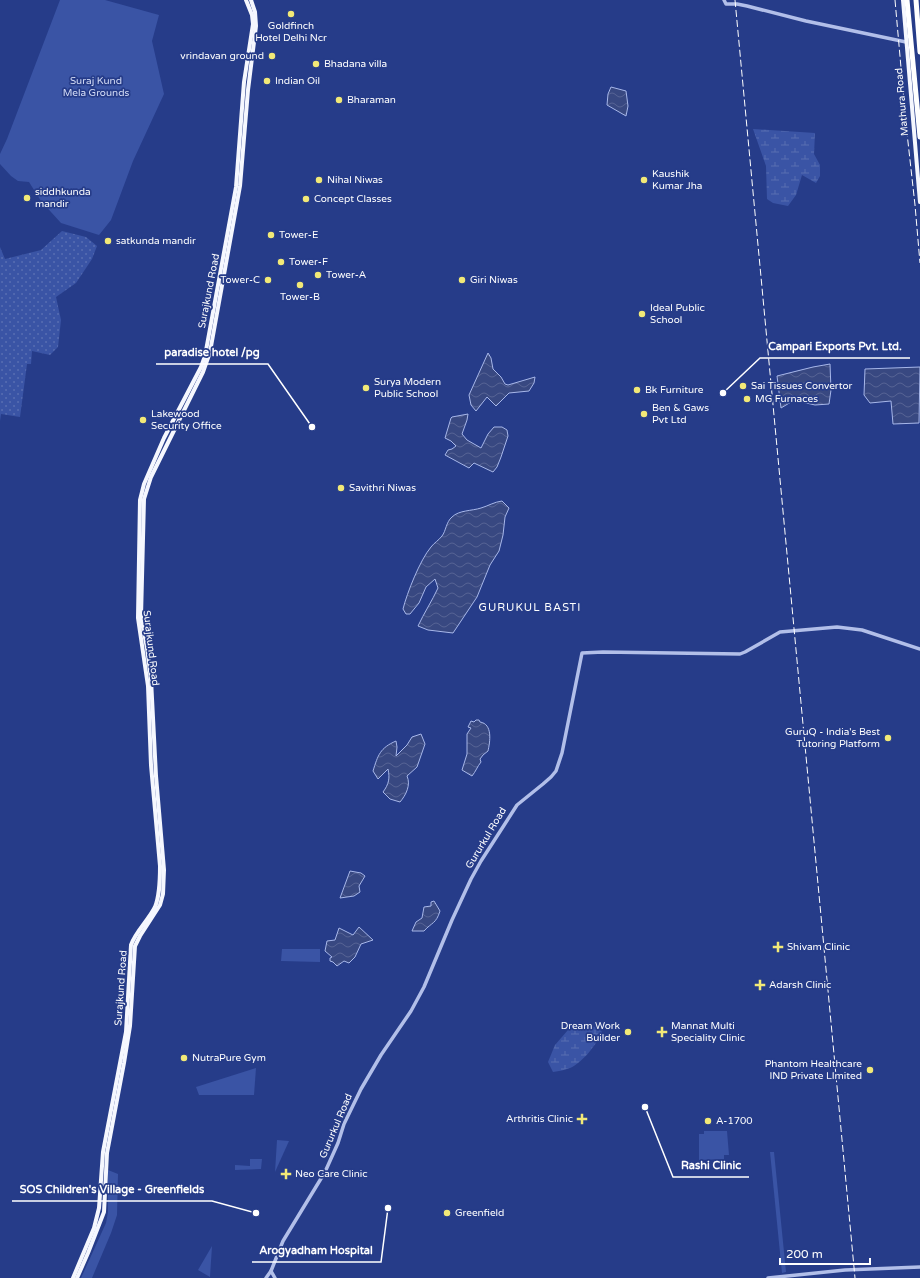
<svg xmlns="http://www.w3.org/2000/svg" width="920" height="1278" viewBox="0 0 920 1278" font-family="'Varela Round',sans-serif">
<style>
.grass{fill:url(#grass-dots)}
.wetland{fill:url(#wetland-marsh)}
.green{fill:#3a54a5}
.water{fill:url(#water-waves);stroke:#a7b7ea}
.lines{fill:none;stroke-linecap:round;stroke-linejoin:round}
.minor{stroke:#b2bfe9;stroke-width:3.5}
.major{stroke:#f5f7fe;stroke-width:4}
.rail{stroke:#fff;stroke-width:1;stroke-dasharray:7 3;stroke-linecap:butt}
.highway-bridge{stroke:#fff;stroke-width:5}
.poi-dot{fill:#f2e977;stroke:#263c89;stroke-width:1.5}
.labels{text-anchor:middle;dominant-baseline:central;stroke-width:3.5;stroke-linejoin:round;paint-order:stroke}
.poi-label{font-size:10px;fill:#fff;stroke:#263c89;text-anchor:start}
.park-label{font-size:10px;fill:#d6def7;stroke:#263c89}
.street-label{font-size:10px;fill:#fff;stroke:#263c89}
.neighbourhood-label{font-size:11px;letter-spacing:1px;fill:#fff;stroke:#263c89}
.leader{fill:none;stroke:#fff;stroke-width:1.5}
.callout-dot{fill:#fff;stroke:#263c89;stroke-width:1.5}
.callout-label{font-size:11px;text-anchor:middle;font-weight:bold;fill:#fff;stroke:#263c89;stroke-width:3.5;stroke-linejoin:round;paint-order:stroke}
</style>
<defs>
<pattern id="grass-dots" width="8" height="8" patternUnits="userSpaceOnUse"><rect width="8" height="8" fill="#3a54a5"/><path d="M2 2h.1M6 6h.1" fill="none" stroke="#586eb2" stroke-width="1.8" stroke-linecap="round"/></pattern>
<pattern id="wetland-marsh" width="20" height="14" patternUnits="userSpaceOnUse"><rect width="20" height="14" fill="#3a54a5"/><path d="M1 5h8M5 5V1M11 12h8M15 12V8" fill="none" stroke="#586eb2"/></pattern>
<pattern id="water-waves" width="16" height="10" patternUnits="userSpaceOnUse"><rect width="16" height="10" fill="#384881"/><path d="M0 5q4-4 8 0t8 0" fill="none" stroke="#566394"/></pattern>
</defs>
<rect width="100%" height="100%" fill="#263c89"/>
<path class="grass" d="M62 231 86 237 97 246 92 259 76 283 56 297 61 320 58 347 50 355 32 351 31 364H27L20 417 1 414 0 421V247L5 259 41 250Z"/>
<g class="wetland">
<path d="M753 129 815 133 814 154 820 165V176L816 183 802 175 796 195 788 206 773 203 767 199 766 166Z"/>
<path d="M581 1025 597 1027 602 1032C597 1044 582 1063 570 1068 565 1070 559 1071 553 1072L548 1062 555 1045 568 1030Z"/>
</g>
<g class="green">
<path d="M60 0H105L159 15 152 41 164 94 133 161 111 220 99 235 61 223 41 201 29 182 18 181 11 176 0 164V154L7 139Z"/>
<path d="M282 949H320V962L281 961Z"/>
<path d="M256 1068 254 1095H199L196 1087Z"/>
<path d="M704 1131H727L729 1155H724V1159L699 1160V1134H704Z"/>
<path d="M277 1140 289 1141 275 1172Z"/>
<path d="M770 1152H774L786 1272 782 1273Z"/>
<path d="M250 1159H262L261 1169 235 1170V1165L250 1166Z"/>
<path d="M108 1170 118 1174 117 1215 111 1233 92 1278H81L106 1223 108 1212Z"/>
<path d="M212 1246 210 1277 198 1270Z"/>
</g>
<g class="water">
<path d="M611 87 626 91 628 106 626 116 607 105 608 94Z"/>
<path d="M488 353 491 358 493 369 501 377 505 384 508 385 535 377 534 383 529 391 509 393 496 406 487 397 476 411 471 405 469 395Z"/>
<path d="M830 364 831 390 829 404 815 405 802 402H791L781 408 777 376 813 367Z"/>
<path d="M920 367 919 423 893 424 891 401 870 403 864 395 865 369Z"/>
<path d="M468 414 467 420 462 434 467 440 481 448 488 434 494 427H502L507 430 508 436 501 457 497 467 493 472 474 463 469 468 445 455 448 450 452 449 456 446 451 441 445 438 451 418 452 417Z"/>
<path d="M502 501 509 508 505 517 503 535 499 551 490 565 477 597 453 633 428 630 418 626C424 613 432 601 438 588L435 579 426 587 419 603 410 614H406L403 609C407 593 420 560 431 547 434 543 439 540 442 536 446 531 446 522 452 517 459 510 472 511 481 508 488 506 494 502 502 501Z"/>
<path d="M476 720H479L480 722C493 724 490 742 488 751L483 755 480 759 481 762C477 767 476 771 472 776L462 770 467 754V734L471 728 468 727 471 721 474 722Z"/>
<path d="M421 734 425 744 417 767 407 776C411 785 406 795 400 802L390 799 383 792C389 784 390 778 388 769L378 779 373 771C378 755 380 748 396 741L397 747 396 756 407 745 412 737Z"/>
<path d="M350 871 361 873 365 876 359 886 360 892 354 896 340 898Z"/>
<path d="M434 901 440 911C436 924 432 922 424 931H412L416 922 422 918 424 907 431 906V902Z"/>
<path d="M359 927 373 940 361 944 355 957 349 963 344 961 337 966 333 962 330 961V958L332 957 325 951 327 941 335 940 339 928 353 935Z"/>
</g>
<g class="lines">
<g class="minor">
<path d="M724 0 726 4H737L747 6 806 21 906 42"/>
<path d="M271 1271 275 1278"/>
<path d="M266 1278 271 1271 283 1241 325 1172 338 1143 344 1124 361 1089 381 1055 411 1011 424 987 452 920 471 879 481 861 517 805 543 784 551 777 556 771 562 753 582 653 603 652 740 654 745 652 780 632 837 627 862 630 920 649"/>
<path d="M768 1278 845 1270 920 1267"/>
</g>
<g class="major">
<path d="M903 0 920 202"/>
<path d="M73 1278 94 1228 99 1208 103 1152 126 1032 131 945C136 931 148 921 155 907 160 895 160 879 160 866L151 765 148 686 138 618 140 500 144 484 164 438 201 367 205 356 236 187 244 82 253 24 252 15 246 0"/>
<path d="M77 1278 88 1253 104 1212 107 1153 124 1063 130 1026 135 946 140 936 160 905 163 894 164 870 156 776 151 679 147 648 141 617 144 499 151 477 203 372 210 352 240 186 248 90 256 26 255 12 251 0"/>
</g>
<g class="rail">
<path d="M735 0 855 1278"/>
<path d="M895 0 906 124 915 205 920 263"/>
</g>
<g class="highway-bridge">
<path d="M907 0 920 137"/>
<path d="M916 0 920 52"/>
</g>
</g>
<g class="poi-dot">
<circle cx="291" cy="14" r="4"/>
<circle cx="272" cy="56" r="4"/>
<circle cx="316" cy="64" r="4"/>
<circle cx="267" cy="81" r="4"/>
<circle cx="339" cy="100" r="4"/>
<circle cx="319" cy="180" r="4"/>
<circle cx="644" cy="180" r="4"/>
<circle cx="27" cy="198" r="4"/>
<circle cx="306" cy="199" r="4"/>
<circle cx="271" cy="235" r="4"/>
<circle cx="108" cy="241" r="4"/>
<circle cx="281" cy="262" r="4"/>
<circle cx="318" cy="275" r="4"/>
<circle cx="268" cy="280" r="4"/>
<circle cx="462" cy="280" r="4"/>
<circle cx="300" cy="285" r="4"/>
<circle cx="642" cy="314" r="4"/>
<circle cx="743" cy="386" r="4"/>
<circle cx="366" cy="388" r="4"/>
<circle cx="637" cy="390" r="4"/>
<circle cx="747" cy="399" r="4"/>
<circle cx="644" cy="414" r="4"/>
<circle cx="143" cy="420" r="4"/>
<circle cx="341" cy="488" r="4"/>
<circle cx="888" cy="738" r="4"/>
<path d="M776 941h4v4h4v4h-4v4h-4v-4h-4v-4h4z"/>
<path d="M758 979h4v4h4v4h-4v4h-4v-4h-4v-4h4z"/>
<circle cx="628" cy="1032" r="4"/>
<path d="M660 1026h4v4h4v4h-4v4h-4v-4h-4v-4h4z"/>
<circle cx="184" cy="1058" r="4"/>
<circle cx="870" cy="1070" r="4"/>
<path d="M580 1113h4v4h4v4h-4v4h-4v-4h-4v-4h4z"/>
<circle cx="708" cy="1121" r="4"/>
<path d="M284 1168h4v4h4v4h-4v4h-4v-4h-4v-4h4z"/>
<circle cx="447" cy="1213" r="4"/>
</g>
<g class="labels">
<g class="poi-label">
<text x="291" y="26" text-anchor="middle">Goldfinch<tspan x="291" dy="12">Hotel Delhi Ncr</tspan></text>
<text x="264" y="56" text-anchor="end">vrindavan ground</text>
<text x="324" y="64">Bhadana villa</text>
<text x="275" y="81">Indian Oil</text>
<text x="347" y="100">Bharaman</text>
<text x="652" y="174">Kaushik<tspan x="652" dy="12">Kumar Jha</tspan></text>
<text x="327" y="180">Nihal Niwas</text>
<text x="35" y="192">siddhkunda<tspan x="35" dy="12">mandir</tspan></text>
<text x="314" y="199">Concept Classes</text>
<text x="279" y="235">Tower-E</text>
<text x="116" y="241">satkunda mandir</text>
<text x="289" y="262">Tower-F</text>
<text x="326" y="275">Tower-A</text>
<text x="260" y="280" text-anchor="end">Tower-C</text>
<text x="470" y="280">Giri Niwas</text>
<text x="300" y="297" text-anchor="middle">Tower-B</text>
<text x="650" y="308">Ideal Public<tspan x="650" dy="12">School</tspan></text>
<text x="374" y="382">Surya Modern<tspan x="374" dy="12">Public School</tspan></text>
<text x="751" y="386">Sai Tissues Convertor</text>
<text x="645" y="390">Bk Furniture</text>
<text x="755" y="399">MG Furnaces</text>
<text x="652" y="408">Ben &amp; Gaws<tspan x="652" dy="12">Pvt Ltd</tspan></text>
<text x="151" y="414">Lakewood<tspan x="151" dy="12">Security Office</tspan></text>
<text x="349" y="488">Savithri Niwas</text>
<text x="880" y="732" text-anchor="end">GuruQ - India's Best<tspan x="880" dy="12">Tutoring Platform</tspan></text>
<text x="787" y="947">Shivam Clinic</text>
<text x="769" y="985">Adarsh Clinic</text>
<text x="620" y="1026" text-anchor="end">Dream Work<tspan x="620" dy="12">Builder</tspan></text>
<text x="671" y="1026">Mannat Multi<tspan x="671" dy="12">Speciality Clinic</tspan></text>
<text x="192" y="1058">NutraPure Gym</text>
<text x="862" y="1064" text-anchor="end">Phantom Healthcare<tspan x="862" dy="12">IND Private LImited</tspan></text>
<text x="573" y="1119" text-anchor="end">Arthritis Clinic</text>
<text x="716" y="1121">A-1700</text>
<text x="295" y="1174">Neo Care Clinic</text>
<text x="455" y="1213">Greenfield</text>
</g>
<g class="park-label">
<text x="96" y="81">Suraj Kund<tspan x="96" dy="12">Mela Grounds</tspan></text>
</g>
<g class="street-label">
<text transform="translate(902 102) rotate(-95)">Mathura Road</text>
<text transform="translate(209 291) rotate(-79)">Surajkund Road</text>
<text transform="translate(151 648) rotate(83)">Surajkund Road</text>
<text transform="translate(486 838) rotate(-59)">Gururkul Road</text>
<text transform="translate(121 988) rotate(-86)">Surajkund Road</text>
<text transform="translate(336 1126) rotate(-67)">Gururkul Road</text>
</g>
<g class="neighbourhood-label">
<text x="530" y="607">GURUKUL BASTI</text>
</g>
</g>
<path class="leader" d="M723 393L760 358H910M312 427L268 364H156M645 1107L673 1177H749M256 1213L212 1201H12M388 1208L381 1262H252"/>
<g class="callout-dot">
<circle cx="723" cy="393" r="4"/>
<circle cx="312" cy="427" r="4"/>
<circle cx="645" cy="1107" r="4"/>
<circle cx="256" cy="1213" r="4"/>
<circle cx="388" cy="1208" r="4"/>
</g>
<g class="callout-label">
<text x="835" y="350">Campari Exports Pvt. Ltd.</text>
<text x="212" y="356">paradise hotel /pg</text>
<text x="711" y="1169">Rashi Clinic</text>
<text x="112" y="1193">SOS Children's Village - Greenfields</text>
<text x="316" y="1254">Arogyadham Hospital</text>
</g>
<path d="M780 1258v6h90v-6" fill="none" stroke="#ffffff" stroke-width="2"/>
<text x="786" y="1258" font-size="12" fill="#ffffff" stroke="#263c89" stroke-width="3" paint-order="stroke">200 m</text>
</svg>
